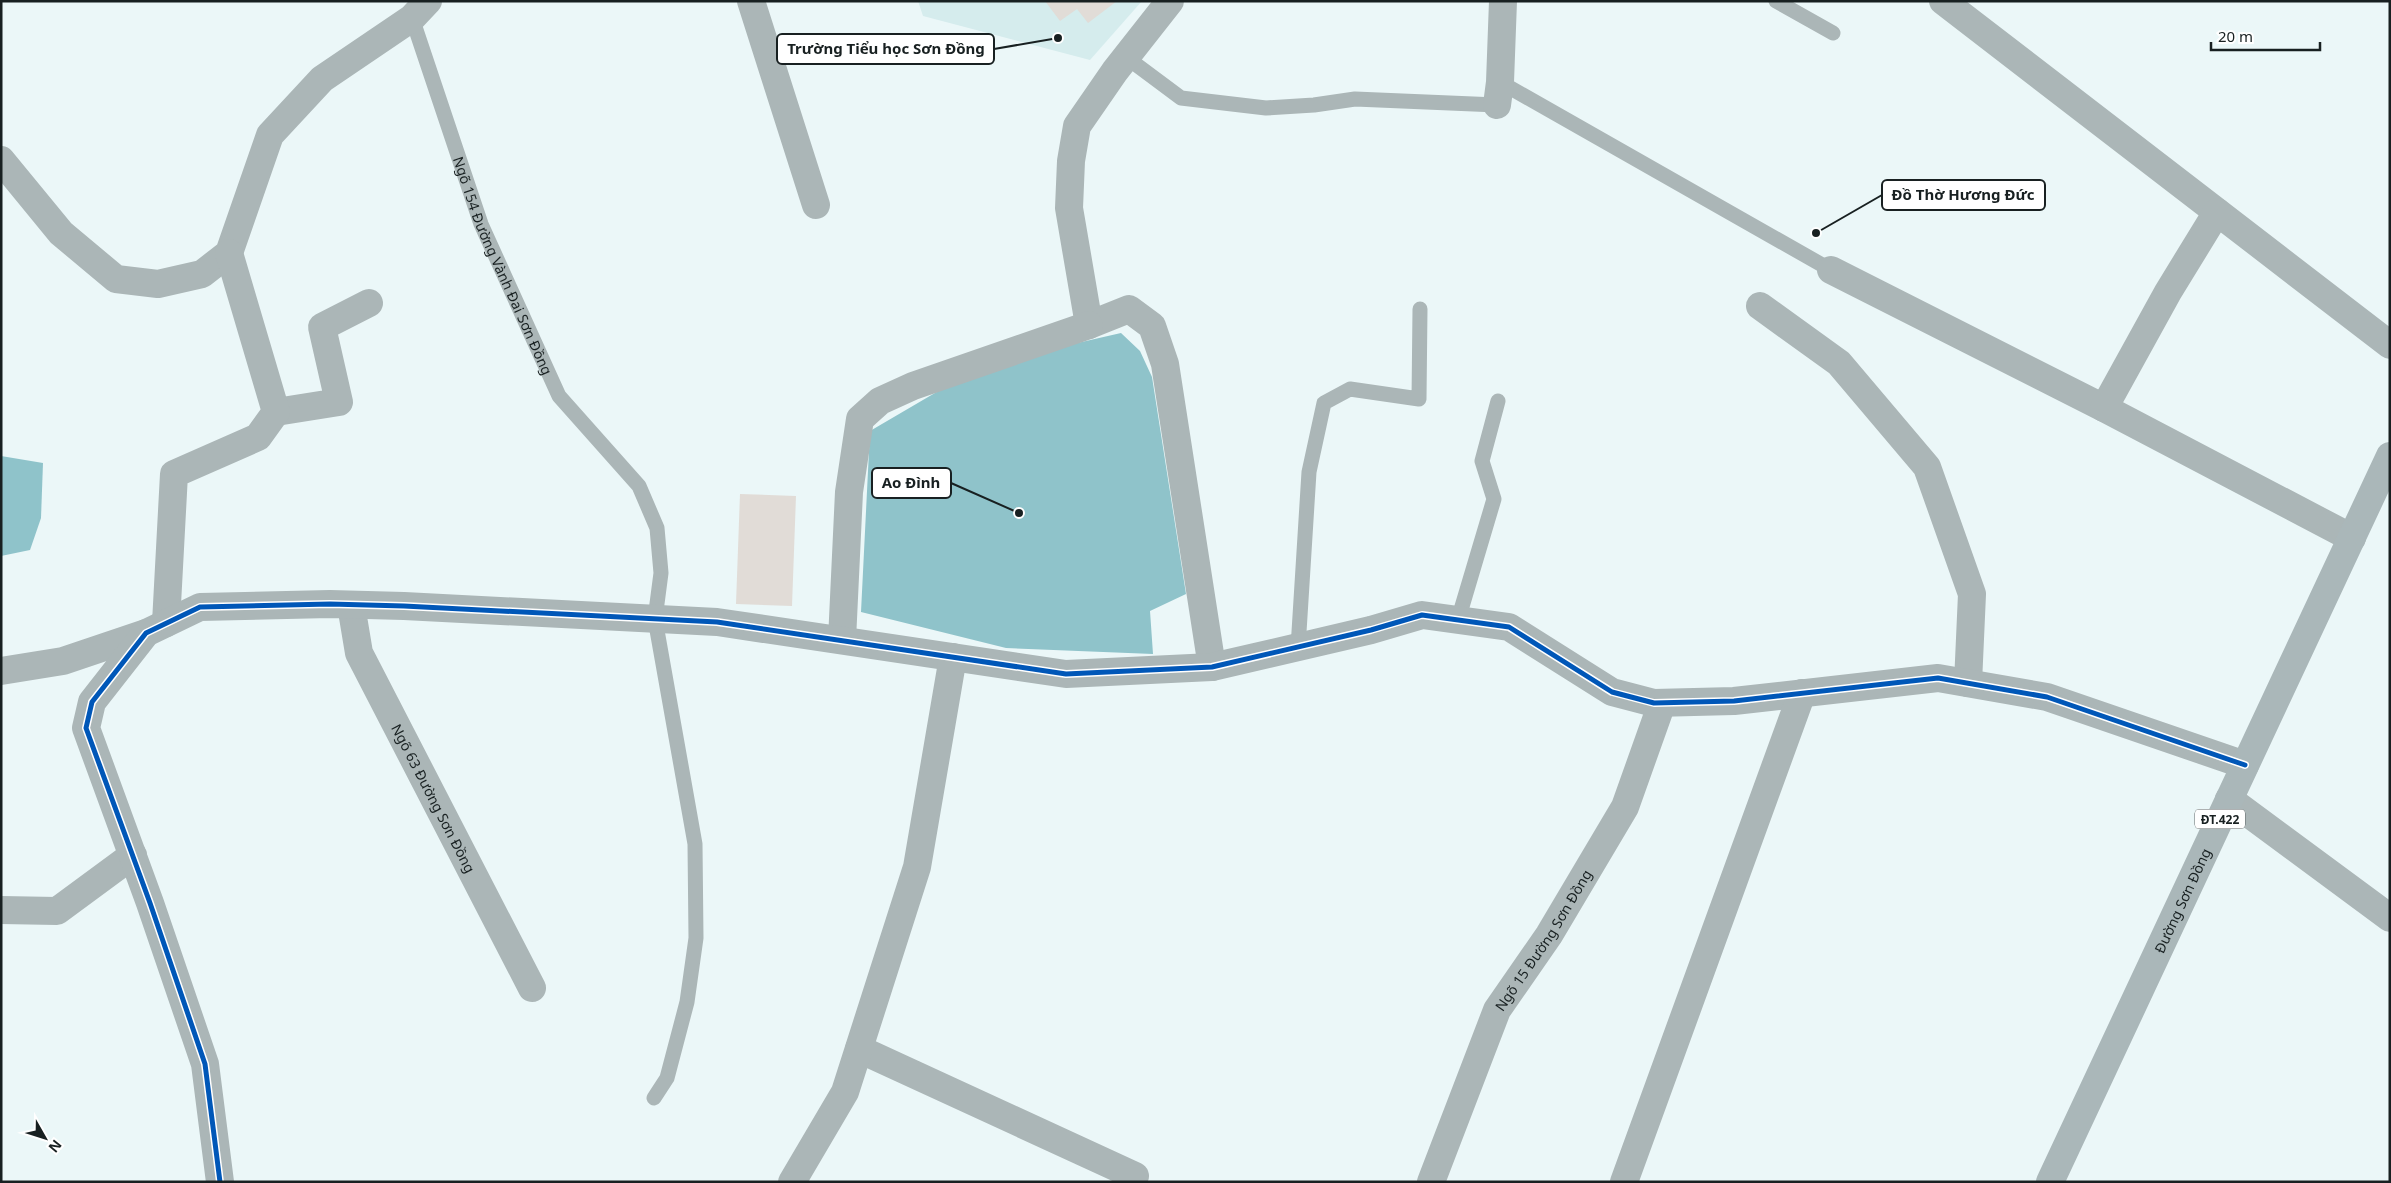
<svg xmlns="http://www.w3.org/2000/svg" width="2391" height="1183" viewBox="0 0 2391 1183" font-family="'Noto Sans',sans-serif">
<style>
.built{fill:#d5eced}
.water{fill:#8fc3ca}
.building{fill:#e1dcd7}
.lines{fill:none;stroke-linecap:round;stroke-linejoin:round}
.lane{stroke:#abb6b7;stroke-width:15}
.street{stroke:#abb6b7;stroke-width:28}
.primary{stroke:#aab7b9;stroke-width:28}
.cycleway-casing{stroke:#fff;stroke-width:8}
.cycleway{stroke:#0057b8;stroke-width:5}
.labels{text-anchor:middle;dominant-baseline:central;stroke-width:4;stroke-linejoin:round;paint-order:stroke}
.shield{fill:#fff;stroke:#5d6364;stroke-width:1}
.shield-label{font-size:12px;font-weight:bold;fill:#182021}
.street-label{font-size:14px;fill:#182021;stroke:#fff}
.leader{fill:none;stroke:#182021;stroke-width:2}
.callout-dot{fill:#182021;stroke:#fff;stroke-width:2}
.callout{fill:#fff;stroke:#182021;stroke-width:2}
.callout-label{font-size:15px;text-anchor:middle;font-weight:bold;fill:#182021}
</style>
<rect width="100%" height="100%" fill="#ebf7f8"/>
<path class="built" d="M918 1H1142L1090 60 923 16Z"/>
<g class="water">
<path d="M1121 333 1140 351 1152 377 1186 594 1150 611 1153 654 1006 648 861 612 870 431 952 383 1051 349Z"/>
<path d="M1 456 43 463 41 518 30 550 1 556Z"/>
</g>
<g class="building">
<path d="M1045 1H1117L1088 23 1077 9 1060 21Z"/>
<path d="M740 494 796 496 792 606 736 604Z"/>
</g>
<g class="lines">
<g class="lane">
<path d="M1776 1 1833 33"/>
<path id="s1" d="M412 18 481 224 559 396 639 486 657 528 661 573 655 619 695 844 696 938 687 1002 667 1078 654 1098"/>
<path d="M1126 57 1181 98 1266 108 1314 105 1355 99 1497 105"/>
<path d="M1500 82 1831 270"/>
<path d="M1458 620 1494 499 1482 461 1498 401"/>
<path d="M1298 648 1309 472 1324 403 1350 389 1419 399 1420 309"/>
</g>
<g class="street">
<path d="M751 1 816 205"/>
<path d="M1170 1 1115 71 1077 126 1071 161 1069 208 1089 325 1129 309 1152 326 1165 364 1212 667"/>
<path d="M1943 1 2390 345"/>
<path d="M1497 105 1500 82 1503 1"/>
<path d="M1 160 61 233 116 279 158 284 202 274 229 253 270 135 322 79 412 18 428 1"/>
<path d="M1831 270 2104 408 2352 538"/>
<path d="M1760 306 1839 363 1927 467 1972 594 1968 683"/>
<path d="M2104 408 2168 292 2217 212"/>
<path d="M276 412 339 402 322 327 369 303"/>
<path id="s2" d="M351 605 359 653 532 988"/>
<path d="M166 623 174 474 258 437 276 412 229 253"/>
<path d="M842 640 849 492 860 419 880 401 913 386 1089 325"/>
<path d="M1 671 63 661 146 633"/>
<path d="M2229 799 2390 918"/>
<path d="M1 910 57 911 133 855"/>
<path d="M859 1049 1135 1176"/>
<path d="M220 1182 205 1064 150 903 86 728 92 702 146 633 200 607 330 604 404 606 717 622 1066 674 1212 667 1371 630 1422 615 1509 627 1612 692 1654 703 1734 701 1938 678 2047 697 2245 765"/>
<path d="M792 1182 845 1092 917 867 953 657"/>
<path id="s3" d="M1431 1182 1497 1010 1549 935 1625 807 1662 703"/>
<path d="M1624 1182 1802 693"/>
</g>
<path class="primary" id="s4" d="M2050 1182 2390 456"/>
<defs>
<path id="cycleway" d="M220 1182 205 1064 150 903 86 728 92 702 146 633 200 607 330 604 404 606 717 622 1066 674 1212 667 1371 630 1422 615 1509 627 1612 692 1654 703 1734 701 1938 678 2047 697 2245 765"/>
</defs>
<use href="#cycleway" class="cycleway-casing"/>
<use href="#cycleway" class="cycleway"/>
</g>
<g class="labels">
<rect class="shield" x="2195" y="809.5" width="50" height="19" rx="4"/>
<g class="shield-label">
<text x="2220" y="819">ĐT.422</text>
</g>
<g class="street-label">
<text stroke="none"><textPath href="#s1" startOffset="264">Ngõ 154 Đường Vành Đai Sơn Đồng</textPath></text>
<text stroke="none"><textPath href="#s2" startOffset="212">Ngõ 63 Đường Sơn Đồng</textPath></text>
<text stroke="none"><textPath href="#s4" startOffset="311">Đường Sơn Đồng</textPath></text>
<text stroke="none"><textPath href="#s3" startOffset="268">Ngõ 15 Đường Sơn Đồng</textPath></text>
</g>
</g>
<path class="leader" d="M1058 38L994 49M1816 233L1882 195M1019 513L951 483"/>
<g class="callout-dot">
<circle cx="1058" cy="38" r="5"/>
<circle cx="1816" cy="233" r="5"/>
<circle cx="1019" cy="513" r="5"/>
</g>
<g class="callout">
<rect x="777" y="34" width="217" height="30" rx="5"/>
<rect x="1882" y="180" width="163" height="30" rx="5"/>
<rect x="872" y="468" width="79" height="30" rx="5"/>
</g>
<g class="callout-label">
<text x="886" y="54">Trường Tiểu học Sơn Đồng</text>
<text x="1963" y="200">Đồ Thờ Hương Đức</text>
<text x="911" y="488">Ao Đình</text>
</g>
<rect width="2391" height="1183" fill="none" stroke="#182021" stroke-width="5"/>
<g transform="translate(45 1138) rotate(129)" stroke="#ffffff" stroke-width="4" paint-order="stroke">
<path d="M0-4L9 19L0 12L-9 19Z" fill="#182021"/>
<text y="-8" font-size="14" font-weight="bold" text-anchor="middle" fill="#182021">N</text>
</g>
<path d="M2211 42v8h109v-8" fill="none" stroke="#182021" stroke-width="2.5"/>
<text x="2218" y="42" font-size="15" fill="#182021" stroke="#ffffff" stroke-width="4" paint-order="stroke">20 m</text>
</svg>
